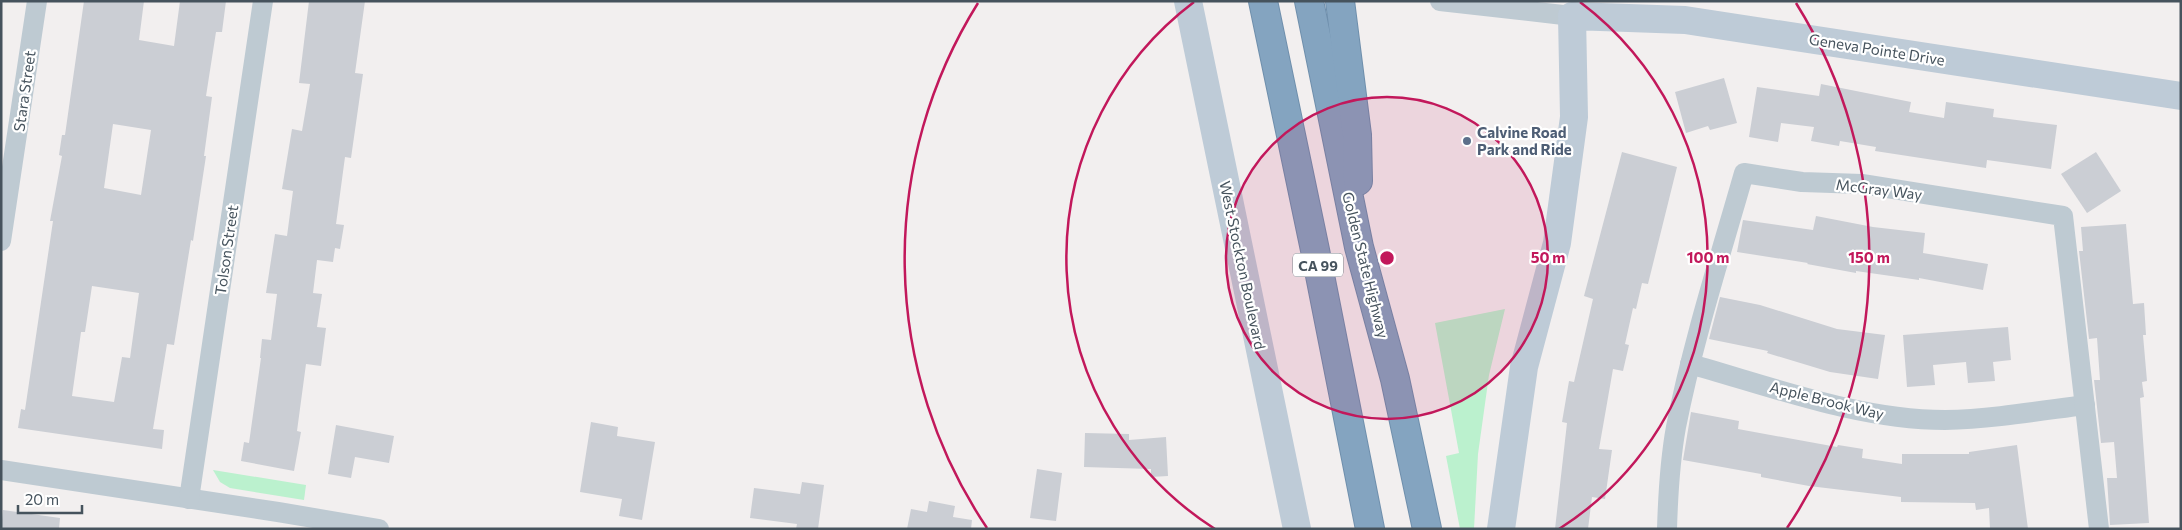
<svg xmlns="http://www.w3.org/2000/svg" width="2182" height="530" viewBox="0 0 2182 530" font-family="Commissioner,sans-serif">
<style>
.green{fill:#bbf1ce}
.building{fill:#cbced4;fill-rule:evenodd}
.lines{fill:none;stroke-linecap:round;stroke-linejoin:round}
.highway-casing{stroke:#6f8fac;stroke-width:30}
.street{stroke:#becad2;stroke-width:20}
.secondary{stroke:#becbd7;stroke-width:28}
.highway{stroke:#84a4c0;stroke-width:28}
.ring{fill:none;stroke:#c2185b;stroke-width:2.5}
.service-dot{fill:#5c6f8a;stroke:#fff;stroke-width:2}
.labels{text-anchor:middle;dominant-baseline:central;stroke-width:4.5;stroke-linejoin:round;paint-order:stroke}
.shield{fill:#fff;stroke:#7e878e;stroke-width:1}
.shield-label{font-size:14px;font-weight:bold;fill:#46535d}
.street-label{font-size:15px;fill:#46535d;stroke:#fff}
.service-label{font-size:15px;font-weight:bold;fill:#4e5e75;stroke:#fff;text-anchor:start}
.centre{fill:#c2185b;stroke:#fff;stroke-width:2.5}
.ring-label{font-size:15px;text-anchor:middle;font-weight:bold;fill:#c2185b;stroke:#fff;stroke-width:4.5;stroke-linejoin:round;paint-order:stroke}
</style>
<rect width="100%" height="100%" fill="#f2efef"/>
<g class="green">
<path d="M1505 309 1489 375 1478 454 1474 529H1460L1446 456 1459 453 1435 323Z"/>
<path d="M213 470 306 485 304 500 230 488 220 482Z"/>
</g>
<g class="building">
<path d="M84 1H144L139 40 174 46 180 1H226L222 32H216L206 96 212 97 204 156H206L193 241 191 240 174 345 167 344 153 429 164 430 162 449 18 428 21 409 25 410 53 221H50L62 156 59 155 62 135H65ZM113 124 151 130 141 195 104 188ZM92 286 139 293 130 358 122 357 114 402 72 396 81 332H85Z"/>
<path d="M309 1H365L355 73 363 74 351 158 345 157 336 224 344 225 340 249 335 248 333 262 317 260 313 293 322 294 317 327 326 328 321 366 306 364 297 431 301 432 294 471 241 461 244 442 249 443 261 358H260L262 339 271 340 277 294 266 293 275 234 287 236 293 191 282 189 292 129 302 131 310 84 299 83Z"/>
<path d="M1724 78 1737 123 1710 130 1708 126 1686 133 1675 92Z"/>
<path d="M1821 84 1911 102 1909 112 1944 118 1946 102 1994 109 1993 117 2057 125 2051 169 1987 160 1986 168 1875 151 1876 147 1840 141 1839 146 1811 141 1814 127 1781 123 1778 142 1749 137 1757 87 1819 96Z"/>
<path d="M1622 152 1677 167 1648 284 1642 283 1636 309 1633 308 1625 344 1629 345 1623 371 1613 369 1599 449 1612 450 1605 499 1592 497 1588 529H1555L1567 423 1562 422 1569 381 1574 382 1593 299 1584 296Z"/>
<path d="M2096 152 2121 191 2087 213 2061 174Z"/>
<path d="M1816 216 1873 227 1925 233 1923 253 1988 264 1983 290 1919 278V280L1856 271V273L1807 264 1808 263 1737 252 1743 220 1813 230Z"/>
<path d="M2126 224 2133 304 2144 303 2146 335H2143L2147 381 2142 382 2144 397 2140 398 2149 523 2110 525 2107 478H2117L2114 442 2101 443 2094 380H2100L2097 338 2089 339 2079 251H2083L2081 227Z"/>
<path d="M1720 297 1760 305 1837 329 1885 335 1878 379 1830 372 1767 353 1768 351 1709 339Z"/>
<path d="M2008 327 2011 360 1993 362 1995 381 1968 383 1966 362 1933 365 1935 385 1907 387 1903 335Z"/>
<path d="M1691 412 1739 421 1738 429 1837 447 1838 445 1863 449 1862 458 1902 464V454H1969V452L2017 445 2028 529H1990L1989 508 1976 510 1975 503 1901 502V497L1809 486 1761 477V474L1683 460Z"/>
<path d="M591 422 618 427 617 436 655 442 642 520 619 516 622 499 580 492Z"/>
<path d="M336 425 394 436 389 463 355 457 351 478 328 474Z"/>
<path d="M1085 433 1129 434V440L1166 437 1168 476 1151 477V469L1084 467Z"/>
<path d="M1037 469 1062 473 1056 521 1030 518Z"/>
<path d="M802 482 824 485 818 529H796L797 524 750 518 754 488 800 494Z"/>
<path d="M929 501 955 506 953 517 972 520 971 529H907L911 509 927 512Z"/>
<path d="M3 510 60 518 59 529H1Z"/>
</g>
<g class="lines">
<defs>
<g id="highway">
<path d="M1263 1 1315 250 1370 529"/>
<path d="M1309 1 1359 247 1395 379 1427 529"/>
<path d="M1340 1 1357 135 1358 181"/>
</g>
</defs>
<use href="#highway" class="highway-casing"/>
<g class="street">
<path d="M1440 1 1572 16"/>
<path d="M1 241 37 1"/>
<path d="M1690 364C1772 387 1860 420 1945 420 1992 419 2039 411 2085 405"/>
<path d="M1 470 278 512 379 529"/>
<path d="M189 499 263 1"/>
<path d="M1667 529C1668 495 1670 460 1676 427 1693 341 1720 257 1744 173L1802 182 1862 184 2063 216 2099 529"/>
</g>
<g class="secondary">
<path d="M1188 1 1297 529"/>
<path d="M1501 529 1524 367 1557 243 1574 117 1572 16 1685 20 2181 96"/>
</g>
<use href="#highway" class="highway"/>
</g>
<circle cx="1387" cy="258" r="161" fill="#c2185b" fill-opacity=".12"/>
<g class="ring">
<circle cx="1387" cy="258" r="161"/>
<path d="M1215 529A321 321 0 0 1 1194 2M1580 2A321 321 0 0 1 1559 529"/>
<path d="M987 528A482 482 0 0 1 978 3M1796 3A482 482 0 0 1 1787 528"/>
</g>
<circle class="service-dot" cx="1467" cy="141" r="5"/>
<g class="labels">
<rect class="shield" x="1293" y="253.5" width="50" height="23" rx="4"/>
<g class="shield-label">
<text x="1318" y="265">CA 99</text>
</g>
<g class="street-label">
<text transform="translate(1877 49) rotate(9)">Geneva Pointe Drive</text>
<text transform="translate(24 91) rotate(-82)">Stara Street</text>
<text transform="translate(1879 189) rotate(7)">McGray Way</text>
<text transform="translate(226 250) rotate(-82)">Tolson Street</text>
<text transform="translate(1243 265) rotate(78)">West Stockton Boulevard</text>
<text transform="translate(1366 265) rotate(76)">Golden State Highway</text>
<text transform="translate(1827 400) rotate(14)">Apple Brook Way</text>
</g>
<g class="service-label">
<text x="1477" y="132">Calvine Road<tspan x="1477" dy="17">Park and Ride</tspan></text>
</g>
</g>
<circle cx="1387" cy="258" r="8" class="centre"/>
<g class="ring-label">
<text x="1548" y="263">50 m</text>
<text x="1708" y="263">100 m</text>
<text x="1869" y="263">150 m</text>
</g>
<rect width="2182" height="530" fill="none" stroke="#46535d" stroke-width="5"/>
<path d="M18 505v8h64v-8" fill="none" stroke="#46535d" stroke-width="2.5"/>
<text x="25" y="505" font-size="15" fill="#46535d" stroke="#ffffff" stroke-width="4" paint-order="stroke">20 m</text>
</svg>
